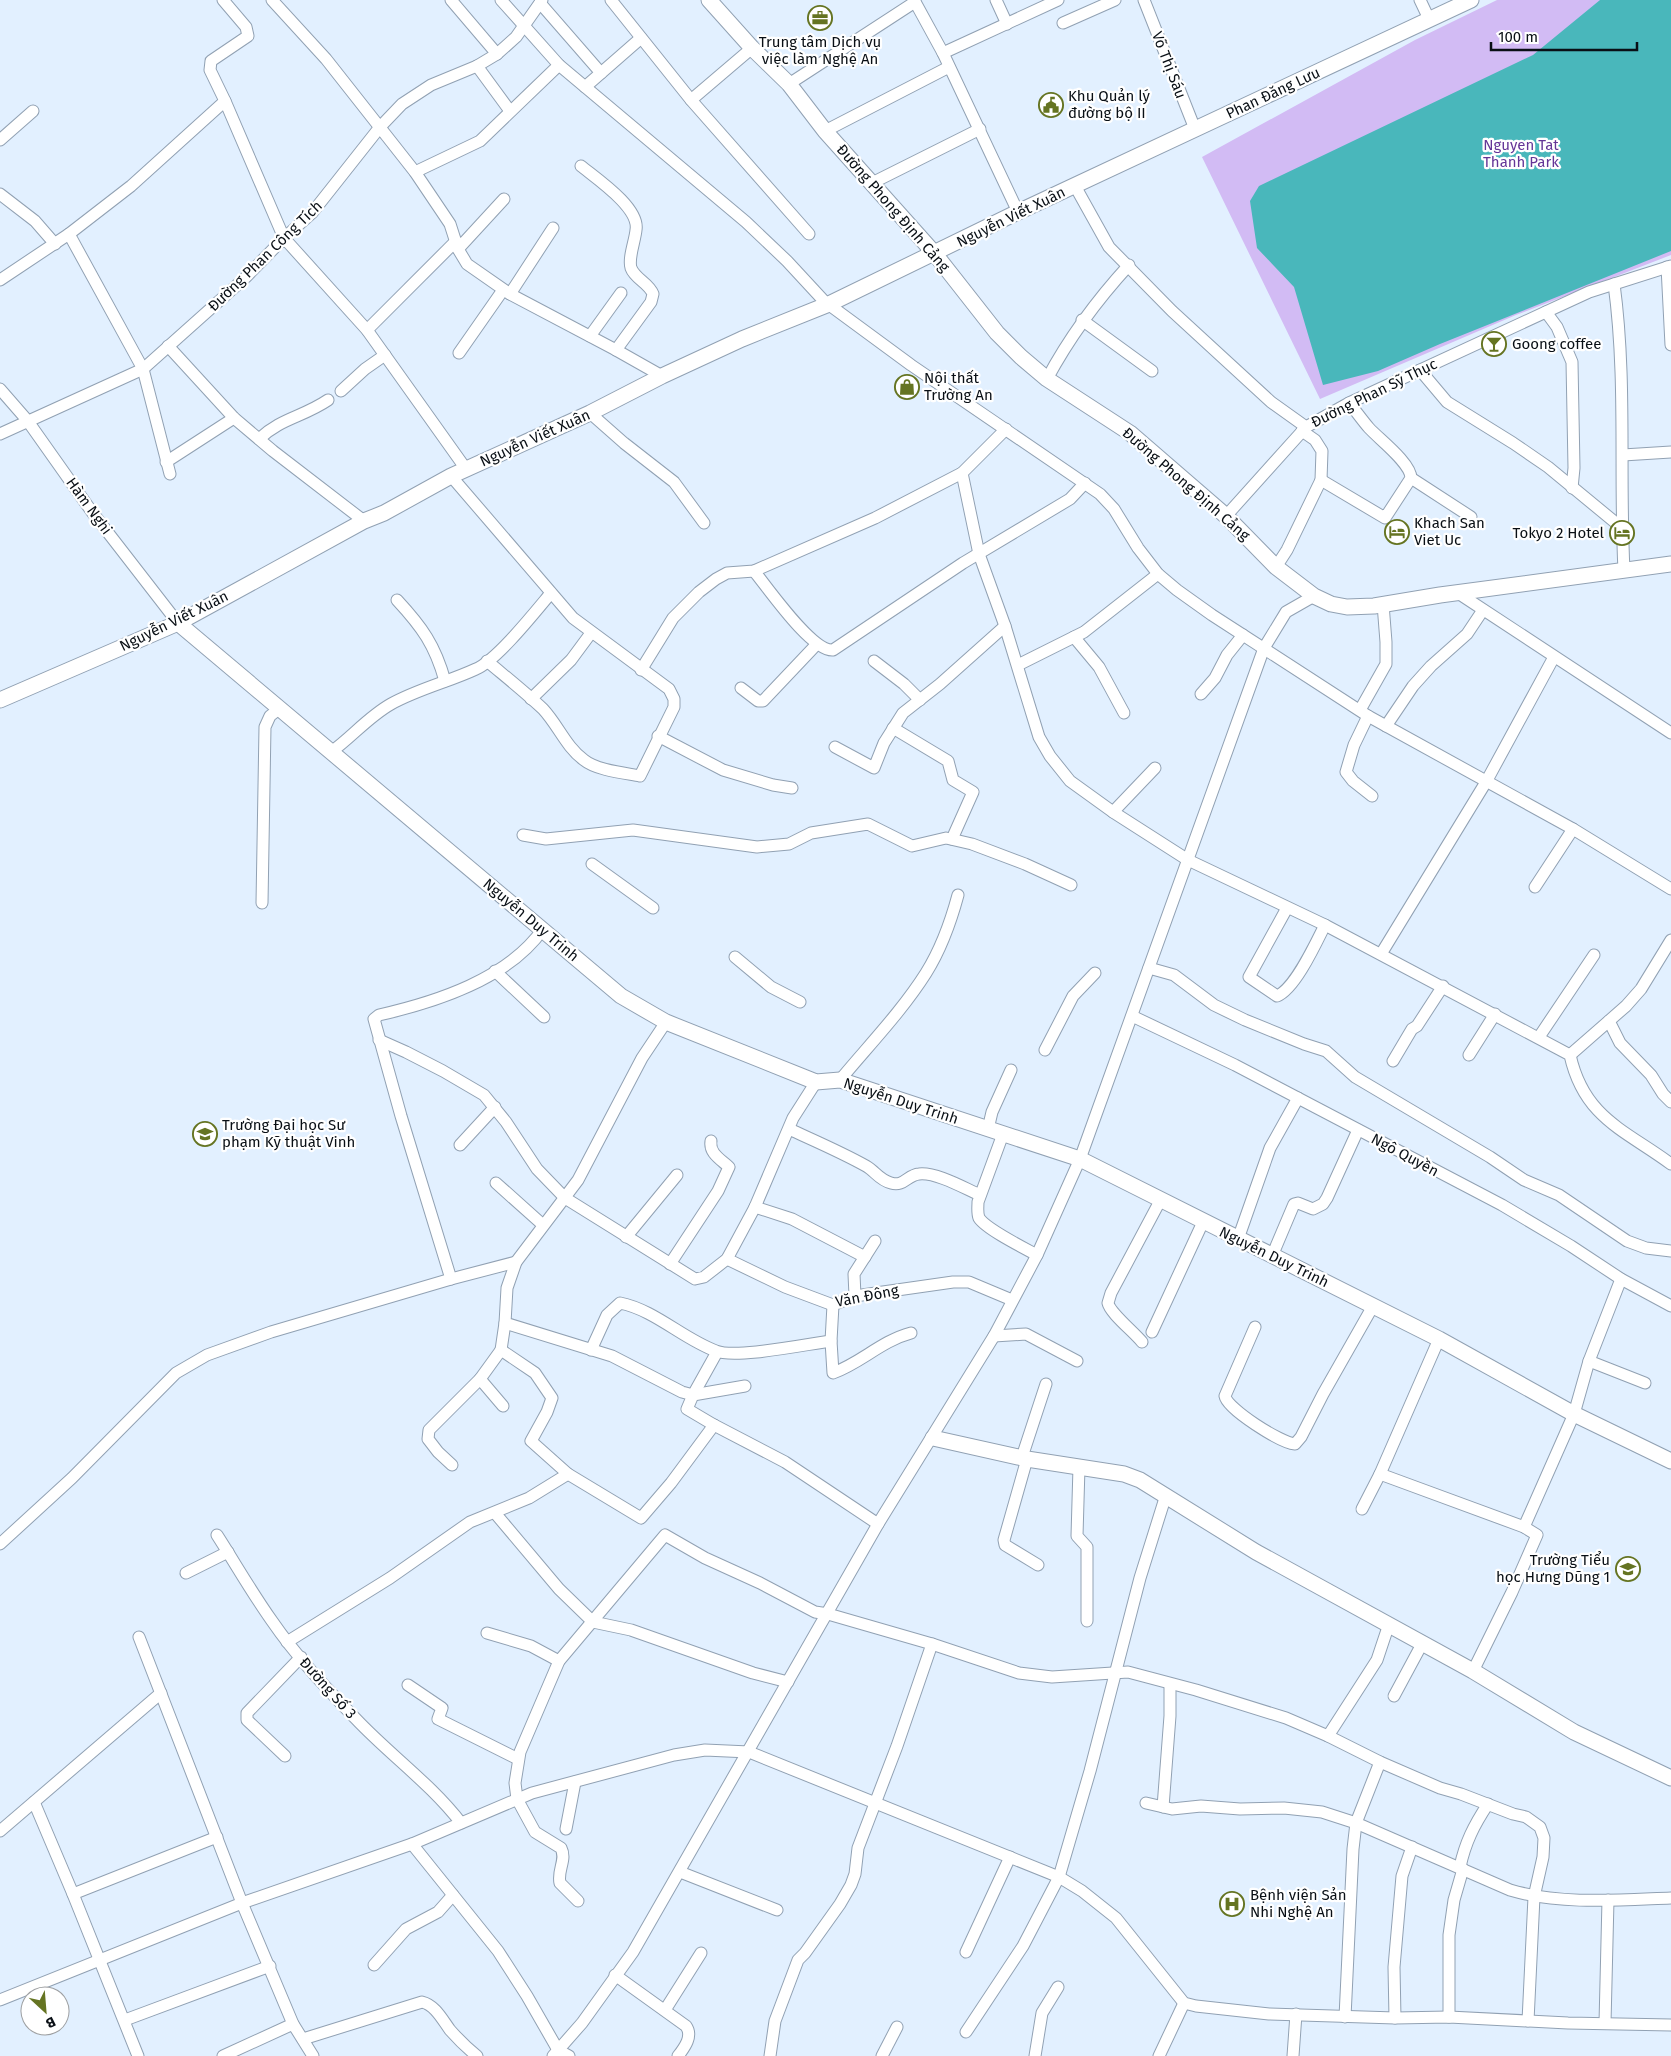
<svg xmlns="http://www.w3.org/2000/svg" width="1671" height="2056" viewBox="0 0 1671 2056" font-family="'Fira Sans',sans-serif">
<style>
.green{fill:#d2bbf4}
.water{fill:#49b7bb}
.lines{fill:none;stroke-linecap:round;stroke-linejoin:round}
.street-casing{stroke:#91a1b3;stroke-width:13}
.secondary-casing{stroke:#91a1b3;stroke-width:17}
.street{stroke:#fff;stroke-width:11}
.secondary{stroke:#fff;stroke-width:15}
.labels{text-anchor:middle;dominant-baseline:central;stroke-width:4.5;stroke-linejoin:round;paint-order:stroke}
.poi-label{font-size:15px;fill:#090f15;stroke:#fff;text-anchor:start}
.street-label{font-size:15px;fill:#090f15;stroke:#fff}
.park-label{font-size:15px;fill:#643697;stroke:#fff}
</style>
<rect width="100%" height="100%" fill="#e2f0ff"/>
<path class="green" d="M1497 0H1671V255L1516 315 1320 399 1202 157 1415 40Z"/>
<path class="water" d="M1600 0H1671V251L1440 344 1378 371 1323 385 1294 287 1257 248 1250 201 1259 186 1533 55Z"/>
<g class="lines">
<defs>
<g id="street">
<path d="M223 0 246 27 248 36 211 61 210 70 225 101 284 238 367 330 466 469"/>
<path d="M272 0 326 59 415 172 450 224 458 249 467 264 510 294 616 350 662 376"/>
<path d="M451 0 497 54"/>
<path d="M501 0 559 65 746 222 787 261 824 301 911 365 1100 494 1114 509 1138 548 1158 574 1177 590 1212 615 1368 716 1573 829 1671 889"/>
<path d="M611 0 691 100 809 234"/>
<path d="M914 0 943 53 1018 212"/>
<path d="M996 0 1007 24"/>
<path d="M1144 0 1195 129"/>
<path d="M1420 0 1429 19"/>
<path d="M540 3 601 73"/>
<path d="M1063 23 1115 0"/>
<path d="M943 53 1058 0"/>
<path d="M477 66 510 111"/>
<path d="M789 84 915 2"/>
<path d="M585 87 641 38"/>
<path d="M691 100 752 48"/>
<path d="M825 131 949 67"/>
<path d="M0 140 33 111"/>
<path d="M581 166C597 179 640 208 636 230 635 241 628 258 631 268 635 279 649 283 653 294L651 302 616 350"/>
<path d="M415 172 480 141 559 65"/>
<path d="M872 183 980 129"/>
<path d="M1075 186 1109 247 1172 311 1271 402 1306 427"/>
<path d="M0 194 35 221 55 244"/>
<path d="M69 234 143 369 170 474"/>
<path d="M458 249 504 199"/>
<path d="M1667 267 1671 345"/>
<path d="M0 280 69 234 131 186 225 101"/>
<path d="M1614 284C1627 379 1619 475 1624 570"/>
<path d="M510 294 553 228"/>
<path d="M1546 312 1557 327 1572 362 1574 468 1572 488"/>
<path d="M1082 320 1152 371"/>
<path d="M367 330 456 241"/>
<path d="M590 336 621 293"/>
<path d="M168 346 234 418 273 451 364 521"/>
<path d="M459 353 503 290"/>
<path d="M1420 370 1447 402 1513 443 1548 467 1622 528"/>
<path d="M1047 379C1070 336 1096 301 1129 265"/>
<path d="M0 389 27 420 92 512 178 623"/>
<path d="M341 391 365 369 385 355"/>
<path d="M590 413 624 443 674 482 704 523"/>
<path d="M0 434 143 369 246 277 284 238 312 213 380 127 402 104 431 85 477 66 497 54 516 37 542 0"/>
<path d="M259 439C281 418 303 417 328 400"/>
<path d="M1623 455 1671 452"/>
<path d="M166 462 234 418"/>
<path d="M962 473 979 554 1005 626 1039 737 1050 756 1070 781 1113 812 1188 860 1325 925 1570 1055C1584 1118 1625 1130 1671 1164"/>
<path d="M451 476 573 618 669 689 674 699V707L640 776C624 773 596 770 584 760 566 747 558 725 543 709 525 692 506 677 487 661"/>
<path d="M1411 478 1471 517"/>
<path d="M1321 480 1385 518 1411 478C1411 463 1379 439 1369 428 1362 420 1356 411 1349 403"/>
<path d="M1226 516 1306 427 1349 403 1589 292 1671 266"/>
<path d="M1276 567 1287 550 1321 480 1322 451 1315 440 1302 431"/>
<path d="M754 571C768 588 812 652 833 650L963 563 1070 499 1085 483"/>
<path d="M1458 593 1671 733"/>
<path d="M397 600C422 627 435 645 445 681"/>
<path d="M1074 637 1099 667 1124 713"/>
<path d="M874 661 904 684 920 700"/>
<path d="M1018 665 1084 632 1158 574"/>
<path d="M641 670 673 618 699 592 716 579 727 573 754 571 875 518 962 473 1006 429"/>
<path d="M741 688 758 701H763L816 645"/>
<path d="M1201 694 1215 678 1227 655 1243 635"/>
<path d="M531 699 571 660 591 633"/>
<path d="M1360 710 1386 664V642L1383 604"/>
<path d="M1368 716 1354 745 1346 772 1353 781 1372 796"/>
<path d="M1386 726 1413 686 1431 666 1467 634 1483 610"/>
<path d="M893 728 948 761 953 780 973 792 952 839"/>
<path d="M658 736 723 770 773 785 792 788"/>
<path d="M835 747 874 768 884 743 903 713 940 684 1005 626"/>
<path d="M331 752C352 737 368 717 391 704 418 689 448 682 476 669 497 660 535 612 551 593"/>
<path d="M1113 812 1155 768"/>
<path d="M523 835 546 839 633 830 757 847 789 844 811 833 868 824 912 846 946 838 972 844 1025 864 1071 885"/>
<path d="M592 864 653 908"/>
<path d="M1535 887 1573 829"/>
<path d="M262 903 265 727 270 716 280 708"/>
<path d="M1287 908 1249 977 1277 996C1295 989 1316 943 1325 925"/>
<path d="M1381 954 1486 782 1554 657"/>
<path d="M735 957 771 987 800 1002"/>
<path d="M1149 968 1174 975 1214 1005 1245 1020 1304 1044 1326 1051 1355 1077 1490 1157 1524 1180 1559 1195 1627 1241 1646 1248 1671 1251"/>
<path d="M495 971 544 1017"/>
<path d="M1132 1016 1235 1065 1502 1205 1571 1246 1621 1279 1671 1306"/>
<path d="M1609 1021 1620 1043 1651 1075 1663 1094 1671 1102"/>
<path d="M666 1022 642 1058 578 1180 516 1262 507 1288 505 1323 612 1356 682 1392 693 1395 745 1386"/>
<path d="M1539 1037 1594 955"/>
<path d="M379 1040 406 1052 443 1071 484 1095 506 1122 537 1169 565 1198 695 1279 704 1277 727 1259 755 1207 793 1118 816 1082"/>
<path d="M1045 1050 1073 996 1095 973"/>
<path d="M1469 1055 1495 1014"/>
<path d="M1570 1055 1626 1006 1641 989 1671 940"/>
<path d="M1393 1061 1412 1029 1417 1026 1443 986"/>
<path d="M840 1080C869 1045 902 1011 926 973 941 949 951 921 958 895"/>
<path d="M789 1129C815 1141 841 1152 866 1166 875 1171 879 1180 891 1183 904 1187 907 1175 919 1174 936 1172 964 1188 980 1195"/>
<path d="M988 1129 992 1112 1011 1070"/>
<path d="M1003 1134 978 1202C978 1207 977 1213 979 1218 986 1229 1024 1248 1037 1255"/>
<path d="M460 1145 495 1107"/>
<path d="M496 1183 543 1225"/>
<path d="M755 1207 792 1219 865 1257"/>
<path d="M626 1237 677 1175"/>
<path d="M1238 1239 1270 1148 1298 1098"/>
<path d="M1272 1256 1294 1204 1298 1203 1313 1209 1323 1204 1327 1198 1358 1130"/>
<path d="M727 1259 785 1287 833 1305 855 1296 953 1282H969L1012 1300"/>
<path d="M670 1264 718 1191 729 1167C720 1159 709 1153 711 1141"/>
<path d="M451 1279 401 1116 374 1019 379 1015C436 1002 508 979 543 929"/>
<path d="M855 1296 854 1274 875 1241"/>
<path d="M833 1305 831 1341 833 1373C861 1363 881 1341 911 1333"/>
<path d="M505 1323 501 1350 535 1373 552 1398 547 1412 531 1441 568 1474 641 1518 671 1483 714 1425"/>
<path d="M1255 1327 1225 1396C1227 1409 1281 1443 1295 1444L1301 1437 1323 1394 1373 1306"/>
<path d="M1152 1332 1203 1222"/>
<path d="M994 1336 1026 1334 1077 1361"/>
<path d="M1142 1342C1134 1332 1110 1313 1108 1303L1111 1293 1160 1201"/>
<path d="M591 1350 607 1315 620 1303C655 1310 683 1339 716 1351 736 1359 807 1344 831 1341"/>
<path d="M717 1352 693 1395 687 1409 714 1425 785 1462 878 1524"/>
<path d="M1589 1361 1645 1383"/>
<path d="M480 1379 503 1406"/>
<path d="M1022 1457 1046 1384"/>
<path d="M1027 1459 1004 1540 1005 1545 1038 1565"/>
<path d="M452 1465 438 1452 428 1439 429 1430 480 1379 501 1350"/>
<path d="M1079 1467 1077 1536 1087 1547V1621"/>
<path d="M1380 1474 1524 1527 1537 1535 1512 1592 1473 1671"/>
<path d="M1362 1509 1380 1474 1439 1339"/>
<path d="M495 1513 559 1589 593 1622 631 1630 753 1673 788 1682"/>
<path d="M1524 1527 1574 1414 1589 1361 1621 1279"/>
<path d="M217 1535C235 1563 252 1593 272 1621 296 1656 326 1688 356 1719 390 1755 431 1784 461 1823"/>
<path d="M0 1544 72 1478 176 1373 207 1355 271 1332 451 1279 516 1262"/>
<path d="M186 1573 228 1552"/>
<path d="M487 1633 531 1646 559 1661"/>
<path d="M139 1637 242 1903 293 2024 313 2056"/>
<path d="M287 1642 390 1578 470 1522 529 1498 568 1474"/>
<path d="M408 1685 442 1708 438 1719 518 1759"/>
<path d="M1394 1696 1422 1644"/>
<path d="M1328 1736 1377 1660 1389 1624"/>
<path d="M285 1756 247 1720V1713L301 1657"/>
<path d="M34 1802 73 1894 138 2056"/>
<path d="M1146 1803 1172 1809 1201 1806 1240 1809 1284 1808 1322 1812 1356 1823 1510 1890C1561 1905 1618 1900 1671 1898"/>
<path d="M1163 1807 1170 1716V1684"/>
<path d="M566 1829 575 1782"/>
<path d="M0 1831 161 1693"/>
<path d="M412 1844 498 1951 527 1996 558 2050 569 2056"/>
<path d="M1460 1867C1465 1843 1474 1825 1488 1804"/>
<path d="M680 1872 777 1910"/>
<path d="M73 1894 217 1837"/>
<path d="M578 1901 560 1883C557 1870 567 1860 561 1848L535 1832 517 1799 515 1783 520 1752 559 1661 665 1535 705 1558 760 1583 815 1612 828 1614 932 1644 1019 1673 1052 1677 1128 1672 1196 1690 1286 1718 1328 1736 1380 1762 1440 1788 1461 1794 1513 1814 1526 1817 1540 1827 1544 1838 1543 1857 1534 1897 1528 2021"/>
<path d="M966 1952 1010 1857"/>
<path d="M374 1965 406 1929 438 1912 453 1895"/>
<path d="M615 1975 686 2026C693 2036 685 2047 678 2056"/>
<path d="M0 2000 242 1903 412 1844 532 1793 674 1755 705 1750 749 1752 1059 1877 1082 1891 1116 1918 1184 2003 1196 2006 1269 2014 1395 2018 1449 2017 1568 2023 1671 2025"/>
<path d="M665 2010 701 1953"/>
<path d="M1345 2017 1353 1849 1356 1823 1380 1762"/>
<path d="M1449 2017V1935L1454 1900 1463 1869"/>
<path d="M1395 2018 1394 1967 1402 1876 1412 1847"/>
<path d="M125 2020 270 1966"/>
<path d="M1605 2023 1608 1900"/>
<path d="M966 2032 1023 1946 1059 1877 1090 1771 1140 1578 1166 1495"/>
<path d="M303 2039 422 2002C435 2005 442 2019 450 2030 458 2039 467 2048 477 2056"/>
<path d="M223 2056 293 2024"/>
<path d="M553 2056 582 2023 633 1952 878 1524 994 1336 1037 1255 1080 1159 1264 648 1286 612 1314 596"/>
<path d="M770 2056 775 2021 798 1960 805 1953 840 1904 851 1885 855 1874 858 1848 897 1746 932 1644"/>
<path d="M882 2056 897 2027"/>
<path d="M1035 2056 1042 2013 1058 1987"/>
<path d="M1159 2056 1184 2003"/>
<path d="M1293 2056 1296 2014"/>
</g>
<g id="secondary">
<path d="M709 0 752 48 789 84 825 131 935 254 997 333 1021 357 1047 379 1130 433 1226 516 1276 567 1314 596 1331 604 1347 607 1374 606 1440 595 1671 564"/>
<path d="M178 623 621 996 666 1022 816 1082 840 1080 1080 1159 1439 1339 1574 1414 1671 1461"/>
<path d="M0 700 178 623 364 521 384 513 451 476 590 413 662 376 742 339 829 304 1018 212 1471 0"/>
<path d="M933 1438 1027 1459 1124 1474 1140 1480 1256 1552 1473 1671 1574 1732 1671 1778"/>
</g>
</defs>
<use href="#street" class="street-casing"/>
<use href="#secondary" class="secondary-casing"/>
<use href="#street" class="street"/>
<use href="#secondary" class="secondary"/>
</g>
<defs>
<symbol id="office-ring" viewBox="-11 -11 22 22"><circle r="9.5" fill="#fff" stroke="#657422" stroke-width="1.5"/><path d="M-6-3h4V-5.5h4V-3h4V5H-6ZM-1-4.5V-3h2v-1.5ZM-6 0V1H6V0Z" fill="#657422"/></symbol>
<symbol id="civic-ring" viewBox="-11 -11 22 22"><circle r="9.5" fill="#fff" stroke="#657422" stroke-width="1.5"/><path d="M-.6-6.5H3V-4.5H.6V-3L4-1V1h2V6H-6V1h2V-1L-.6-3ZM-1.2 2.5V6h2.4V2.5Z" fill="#657422"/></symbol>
<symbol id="bar-ring" viewBox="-11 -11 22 22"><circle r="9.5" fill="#fff" stroke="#657422" stroke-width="1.5"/><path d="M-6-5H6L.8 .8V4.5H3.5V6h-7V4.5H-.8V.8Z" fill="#657422"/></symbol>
<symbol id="shop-ring" viewBox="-11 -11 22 22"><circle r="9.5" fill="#fff" stroke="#657422" stroke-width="1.5"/><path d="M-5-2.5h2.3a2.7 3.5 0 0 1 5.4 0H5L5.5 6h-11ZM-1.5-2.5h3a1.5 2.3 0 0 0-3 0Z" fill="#657422"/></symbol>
<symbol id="hotel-ring" viewBox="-11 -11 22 22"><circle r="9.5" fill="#fff" stroke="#657422" stroke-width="1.5"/><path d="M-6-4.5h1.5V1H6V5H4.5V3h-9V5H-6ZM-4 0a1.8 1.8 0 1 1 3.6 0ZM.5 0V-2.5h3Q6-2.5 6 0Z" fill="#657422"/></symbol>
<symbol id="university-ring" viewBox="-11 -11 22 22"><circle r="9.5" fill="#fff" stroke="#657422" stroke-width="1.5"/><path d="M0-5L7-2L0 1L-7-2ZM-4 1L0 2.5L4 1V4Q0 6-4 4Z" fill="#657422"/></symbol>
<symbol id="school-ring" viewBox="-11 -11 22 22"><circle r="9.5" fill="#fff" stroke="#657422" stroke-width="1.5"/><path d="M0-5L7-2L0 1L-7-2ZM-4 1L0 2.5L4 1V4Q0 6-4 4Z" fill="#657422"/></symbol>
<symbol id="hospital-ring" viewBox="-11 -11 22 22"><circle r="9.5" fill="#fff" stroke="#657422" stroke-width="1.5"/><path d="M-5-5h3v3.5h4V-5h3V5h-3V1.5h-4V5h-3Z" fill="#657422"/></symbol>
</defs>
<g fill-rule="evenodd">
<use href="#office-ring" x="806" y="4" width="28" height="28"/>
<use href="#civic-ring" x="1037" y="91" width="28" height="28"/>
<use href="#bar-ring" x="1480" y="330" width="28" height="28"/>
<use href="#shop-ring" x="893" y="373" width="28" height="28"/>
<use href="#hotel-ring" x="1383" y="518" width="28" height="28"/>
<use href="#hotel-ring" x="1608" y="519" width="28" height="28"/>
<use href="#university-ring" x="191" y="1120" width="28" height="28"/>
<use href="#school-ring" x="1614" y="1555" width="28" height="28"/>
<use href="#hospital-ring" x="1218" y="1890" width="28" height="28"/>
</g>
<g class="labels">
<g class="poi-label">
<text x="820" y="42" text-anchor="middle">Trung tâm Dịch vụ<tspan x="820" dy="17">việc làm Nghệ An</tspan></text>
<text x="1068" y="96">Khu Quản lý<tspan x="1068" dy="17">đường bộ II</tspan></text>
<text x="1512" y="344">Goong coffee</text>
<text x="924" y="378">Nội thất<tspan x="924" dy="17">Trường An</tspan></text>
<text x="1414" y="523">Khach San<tspan x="1414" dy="17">Viet Uc</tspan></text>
<text x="1604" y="533" text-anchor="end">Tokyo 2 Hotel</text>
<text x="222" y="1125">Trường Đại học Sư<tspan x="222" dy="17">phạm Kỹ thuật Vinh</tspan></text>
<text x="1610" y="1560" text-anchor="end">Trường Tiểu<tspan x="1610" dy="17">học Hưng Dũng 1</tspan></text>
<text x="1250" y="1895">Bệnh viện Sản<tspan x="1250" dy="17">Nhi Nghệ An</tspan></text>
</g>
<g class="street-label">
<text transform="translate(1169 65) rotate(69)">Võ Thị Sáu</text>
<text transform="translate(1273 93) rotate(-25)">Phan Đăng Lưu</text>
<text transform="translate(893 208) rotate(49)">Đường Phong Định Cảng</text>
<text transform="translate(1011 217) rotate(-26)">Nguyễn Viết Xuân</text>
<text transform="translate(265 256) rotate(-44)">Đường Phan Công Tích</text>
<text transform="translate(1374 393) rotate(-26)">Đường Phan Sỹ Thục</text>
<text transform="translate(535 438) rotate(-24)">Nguyễn Viết Xuân</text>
<text transform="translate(1186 484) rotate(41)">Đường Phong Định Cảng</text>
<text transform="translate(89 506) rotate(54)">Hàm Nghi</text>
<text transform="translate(174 621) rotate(-26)">Nguyễn Viết Xuân</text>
<text transform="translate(531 920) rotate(40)">Nguyễn Duy Trinh</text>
<text transform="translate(901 1101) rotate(18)">Nguyễn Duy Trinh</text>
<text transform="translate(1405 1155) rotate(28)">Ngô Quyền</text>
<text transform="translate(1274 1257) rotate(26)">Nguyễn Duy Trinh</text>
<text transform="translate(867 1296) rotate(-11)">Văn Đông</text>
<text transform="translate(328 1688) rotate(48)">Đường Số 3</text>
</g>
<g class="park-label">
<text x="1521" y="145">Nguyen Tat<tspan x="1521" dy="17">Thanh Park</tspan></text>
</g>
</g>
<g transform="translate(45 2011) rotate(154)"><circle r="24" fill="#ffffff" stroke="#9d9fa1"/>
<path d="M0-4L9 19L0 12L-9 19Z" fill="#657422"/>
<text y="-8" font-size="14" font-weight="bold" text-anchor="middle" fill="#090f15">B</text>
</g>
<path d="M1491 42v8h146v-8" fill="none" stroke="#090f15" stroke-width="2.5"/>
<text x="1498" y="42" font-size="15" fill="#090f15" stroke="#ffffff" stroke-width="4" paint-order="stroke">100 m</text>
</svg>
